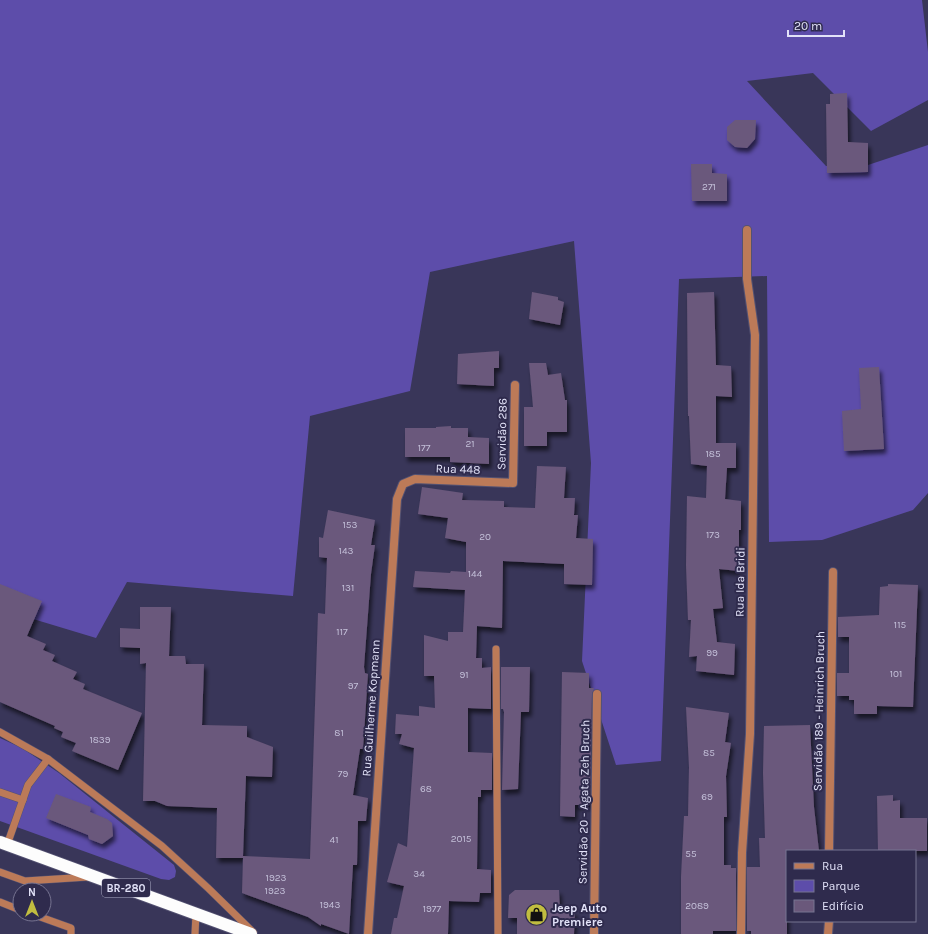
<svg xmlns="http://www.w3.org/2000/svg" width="928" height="934" viewBox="0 0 928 934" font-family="Karla,sans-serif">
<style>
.green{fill:#5d4daa}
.building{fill:#6a587b;filter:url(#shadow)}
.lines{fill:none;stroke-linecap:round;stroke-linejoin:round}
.lane-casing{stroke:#545272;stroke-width:8}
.street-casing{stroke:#545272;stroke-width:10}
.highway-casing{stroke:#545272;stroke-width:14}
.lane{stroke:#bc7a58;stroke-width:7}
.street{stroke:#bc7a58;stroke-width:8}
.highway{stroke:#fdfdfd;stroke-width:12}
.labels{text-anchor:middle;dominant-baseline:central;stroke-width:4;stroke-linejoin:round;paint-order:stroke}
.number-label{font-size:10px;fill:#c4c0d9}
.shield{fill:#2f2b4d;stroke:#acabc5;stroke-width:1}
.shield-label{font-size:11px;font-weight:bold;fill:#e2e2f8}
.street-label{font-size:12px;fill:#e2e2f8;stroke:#2f2b4d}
.poi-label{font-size:12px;font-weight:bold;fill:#e2e2f8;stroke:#2f2b4d;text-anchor:start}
</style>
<defs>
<filter id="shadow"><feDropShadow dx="2.5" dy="4.5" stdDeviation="2" flood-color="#0009"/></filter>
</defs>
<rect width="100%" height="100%" fill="#393659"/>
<g class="green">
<path d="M0 0H922L928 52V100L871 131 813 73 747 81 826 166H865L928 145V493L913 510 822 540 769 542 767 276 679 279 661 761 616 765 582 661 591 463 574 241 430 272 410 391 310 416 293 596 127 582 96 638 0 609Z"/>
<path d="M0 738 22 748 59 773 174 865 176 871 175 877 169 880 161 879 0 821Z"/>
</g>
<g class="building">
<path d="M847 93 848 142 868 143V172L827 173 826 104H830V94Z"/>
<path d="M735 120H756L755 139 747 148 735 147 727 140V127Z"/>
<path d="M691 164H712V173L727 174V201H692Z"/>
<path d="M532 292 558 297V300L564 302 560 325 529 319Z"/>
<path d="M714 292 716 365 731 366 732 397 716 396V443H736V468H727L725 499 741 501V530H739V571L719 569 723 608 713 609 717 642 735 644 734 675 696 671 697 656 689 657 691 620H688L686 565 687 496 706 498 707 466 691 464 689 416H688L687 293Z"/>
<path d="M499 351V368H494V386L457 384 458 354Z"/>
<path d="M529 363H546L548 375 561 373 565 400H567V432H547V446H524V407H533Z"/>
<path d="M879 367 884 449 844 451 842 411 861 409 859 368Z"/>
<path d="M451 426V428H468V437L489 438V464L450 462V457H405V428H436V427Z"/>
<path d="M537 466 566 467 564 498H575L574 515H578L576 538 593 539 592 585 564 584V564L503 561 502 628 477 626 476 658H482V668L491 667V709L468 708V752L492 753V790H481V797H478L477 869 491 870V893H480L479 902 449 901 448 934H391L394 918H397L404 886 387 882 398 843 407 847 414 748 399 744 402 734H395L396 714 419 716V706L435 708 434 676H424V635L448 641V632H463L465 590 413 587 415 571 450 573 451 571 466 572V542L445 538 448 518 418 514 422 487 463 493 462 500 504 501V507L535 508Z"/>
<path d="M328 510 375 520 371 545H375L371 574 364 667 365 673 368 674 363 749H360L353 795 368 798 366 821H358L357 865H353L349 934 321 924V926L308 917 242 893 243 858H216L217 808 167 806 155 801H143L146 663 140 664V648L120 647V628L140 629V607H171L169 656H185L186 664H204L202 725 247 726V737L273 747 272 777 246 776 243 856 310 859 318 613 325 614 327 558 319 557V537L323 538Z"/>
<path d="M0 584 42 601 27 636 46 644 43 650 55 655 52 661 77 672 73 679 85 684 83 689 142 713 118 770 72 751 76 743 61 737 63 732 54 728 55 726 0 702Z"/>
<path d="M888 584 918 585 913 707 877 706V714H854V700H849V696H837V673H849V637H838V617L879 615 880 587 888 586Z"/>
<path d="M501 667H530L529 712H521L518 789 502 790 504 712 503 709H501Z"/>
<path d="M562 672 589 673V688H594L592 694 590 805H575V817L560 816Z"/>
<path d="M686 707 729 713 725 742 731 743 726 776 727 817H724V865H731V868H736V931H713V934H681V877L684 816H688L689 767Z"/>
<path d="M810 725 814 807 819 851H787V934H751V931H747V867H760L759 838H765L763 773 764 726Z"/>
<path d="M56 794 91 807 90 812 107 819 112 823 113 836 102 844 89 839 88 835 46 818Z"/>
<path d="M893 795V801L900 800V818H927V851H878L877 796Z"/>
<path d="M515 890H559L560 911H575L574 934H517V918H508L509 895Z"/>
</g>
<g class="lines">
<defs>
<g id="lane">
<path d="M496 649 498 934"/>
<path d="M0 732 48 759 162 846 208 888 253 932"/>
<path d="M0 792 23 800"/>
<path d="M7 845 28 785 48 759"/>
<path d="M0 872 25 881 88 877"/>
<path d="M0 902 20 910"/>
<path d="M32 914 71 928V934"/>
<path d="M195 934 196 914"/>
</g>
<g id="street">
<path d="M829 851 833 572"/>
<path d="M368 934 397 499 403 484 415 479 513 483 515 385"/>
<path d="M594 934 597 694"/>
<path d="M741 934 742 853 750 734 755 335 747 279V230"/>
<path d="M828 934 829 921"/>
</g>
<path id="highway" d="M0 842 251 934"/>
</defs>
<use href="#lane" class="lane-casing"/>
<use href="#street" class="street-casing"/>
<use href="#highway" class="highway-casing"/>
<use href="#lane" class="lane"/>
<use href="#street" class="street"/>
<use href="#highway" class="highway"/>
</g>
<defs>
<symbol id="shop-disc" viewBox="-11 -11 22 22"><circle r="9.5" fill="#c1bd40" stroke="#2f2b4d"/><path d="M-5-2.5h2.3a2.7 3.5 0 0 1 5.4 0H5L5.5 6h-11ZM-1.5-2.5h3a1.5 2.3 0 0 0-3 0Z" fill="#111"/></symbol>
</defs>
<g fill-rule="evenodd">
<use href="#shop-disc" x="524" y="902" width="25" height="25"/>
</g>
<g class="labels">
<g class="number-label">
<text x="709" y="187">271</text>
<text x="470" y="444">21</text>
<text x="424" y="448">177</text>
<text x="713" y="454">185</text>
<text x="350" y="525">153</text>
<text x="713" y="535">173</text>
<text x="485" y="537">20</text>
<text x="346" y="551">143</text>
<text x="475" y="574">144</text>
<text x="348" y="588">131</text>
<text x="900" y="625">115</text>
<text x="342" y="632">117</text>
<text x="712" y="653">99</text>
<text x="896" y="674">101</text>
<text x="464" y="675">91</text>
<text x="353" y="686">97</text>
<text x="339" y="733">81</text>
<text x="100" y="740">1839</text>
<text x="709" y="753">85</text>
<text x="343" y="774">79</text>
<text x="426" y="789">68</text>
<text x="707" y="797">69</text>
<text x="461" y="839">2015</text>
<text x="334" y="840">41</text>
<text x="691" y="854">55</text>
<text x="419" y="874">34</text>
<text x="276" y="878">1923</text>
<text x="275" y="891">1923</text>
<text x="330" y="905">1943</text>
<text x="697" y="906">2089</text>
<text x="432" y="909">1977</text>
</g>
<rect class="shield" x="102" y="879" width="48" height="18" rx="3"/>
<g class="shield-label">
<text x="126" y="888">BR-280</text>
</g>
<g class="street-label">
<text transform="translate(502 434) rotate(-89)">Servidão 286</text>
<text transform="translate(458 469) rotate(2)">Rua 448</text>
<text transform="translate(740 582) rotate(-89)">Rua Ida Bridi</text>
<text transform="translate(371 708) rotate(-86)">Rua Guilherme Kopmann</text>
<text transform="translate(819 711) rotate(-89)">Servidão 189 - Heinrich Bruch</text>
<text transform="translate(584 802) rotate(-89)">Servidão 20 - Agata Zeh Bruch</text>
</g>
<g class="poi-label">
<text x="552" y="908">Jeep Auto<tspan x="552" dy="14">Premiere</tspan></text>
</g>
</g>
<rect x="786" y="850" width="130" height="72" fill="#2f2b4d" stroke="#777491"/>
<rect x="794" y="863" width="20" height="6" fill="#bc7a58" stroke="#777491"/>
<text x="822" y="870" font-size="12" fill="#e2e2f8">Rua</text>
<rect x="794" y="880" width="20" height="12" fill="#5d4daa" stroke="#777491"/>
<text x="822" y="890" font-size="12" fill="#e2e2f8">Parque</text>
<rect x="794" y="900" width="20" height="12" fill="#6a587b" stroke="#777491"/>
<text x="822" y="910" font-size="12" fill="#e2e2f8">Edifício</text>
<g transform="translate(32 902)"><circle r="19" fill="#2f2b4d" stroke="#777491"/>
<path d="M0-3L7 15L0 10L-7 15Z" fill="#c1bd40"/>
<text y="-6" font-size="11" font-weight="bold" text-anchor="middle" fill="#e2e2f8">N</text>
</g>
<path d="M788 30v6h56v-6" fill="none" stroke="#e2e2f8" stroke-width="2"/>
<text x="794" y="30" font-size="12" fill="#e2e2f8" stroke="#2f2b4d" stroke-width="3" paint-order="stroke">20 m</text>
</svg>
